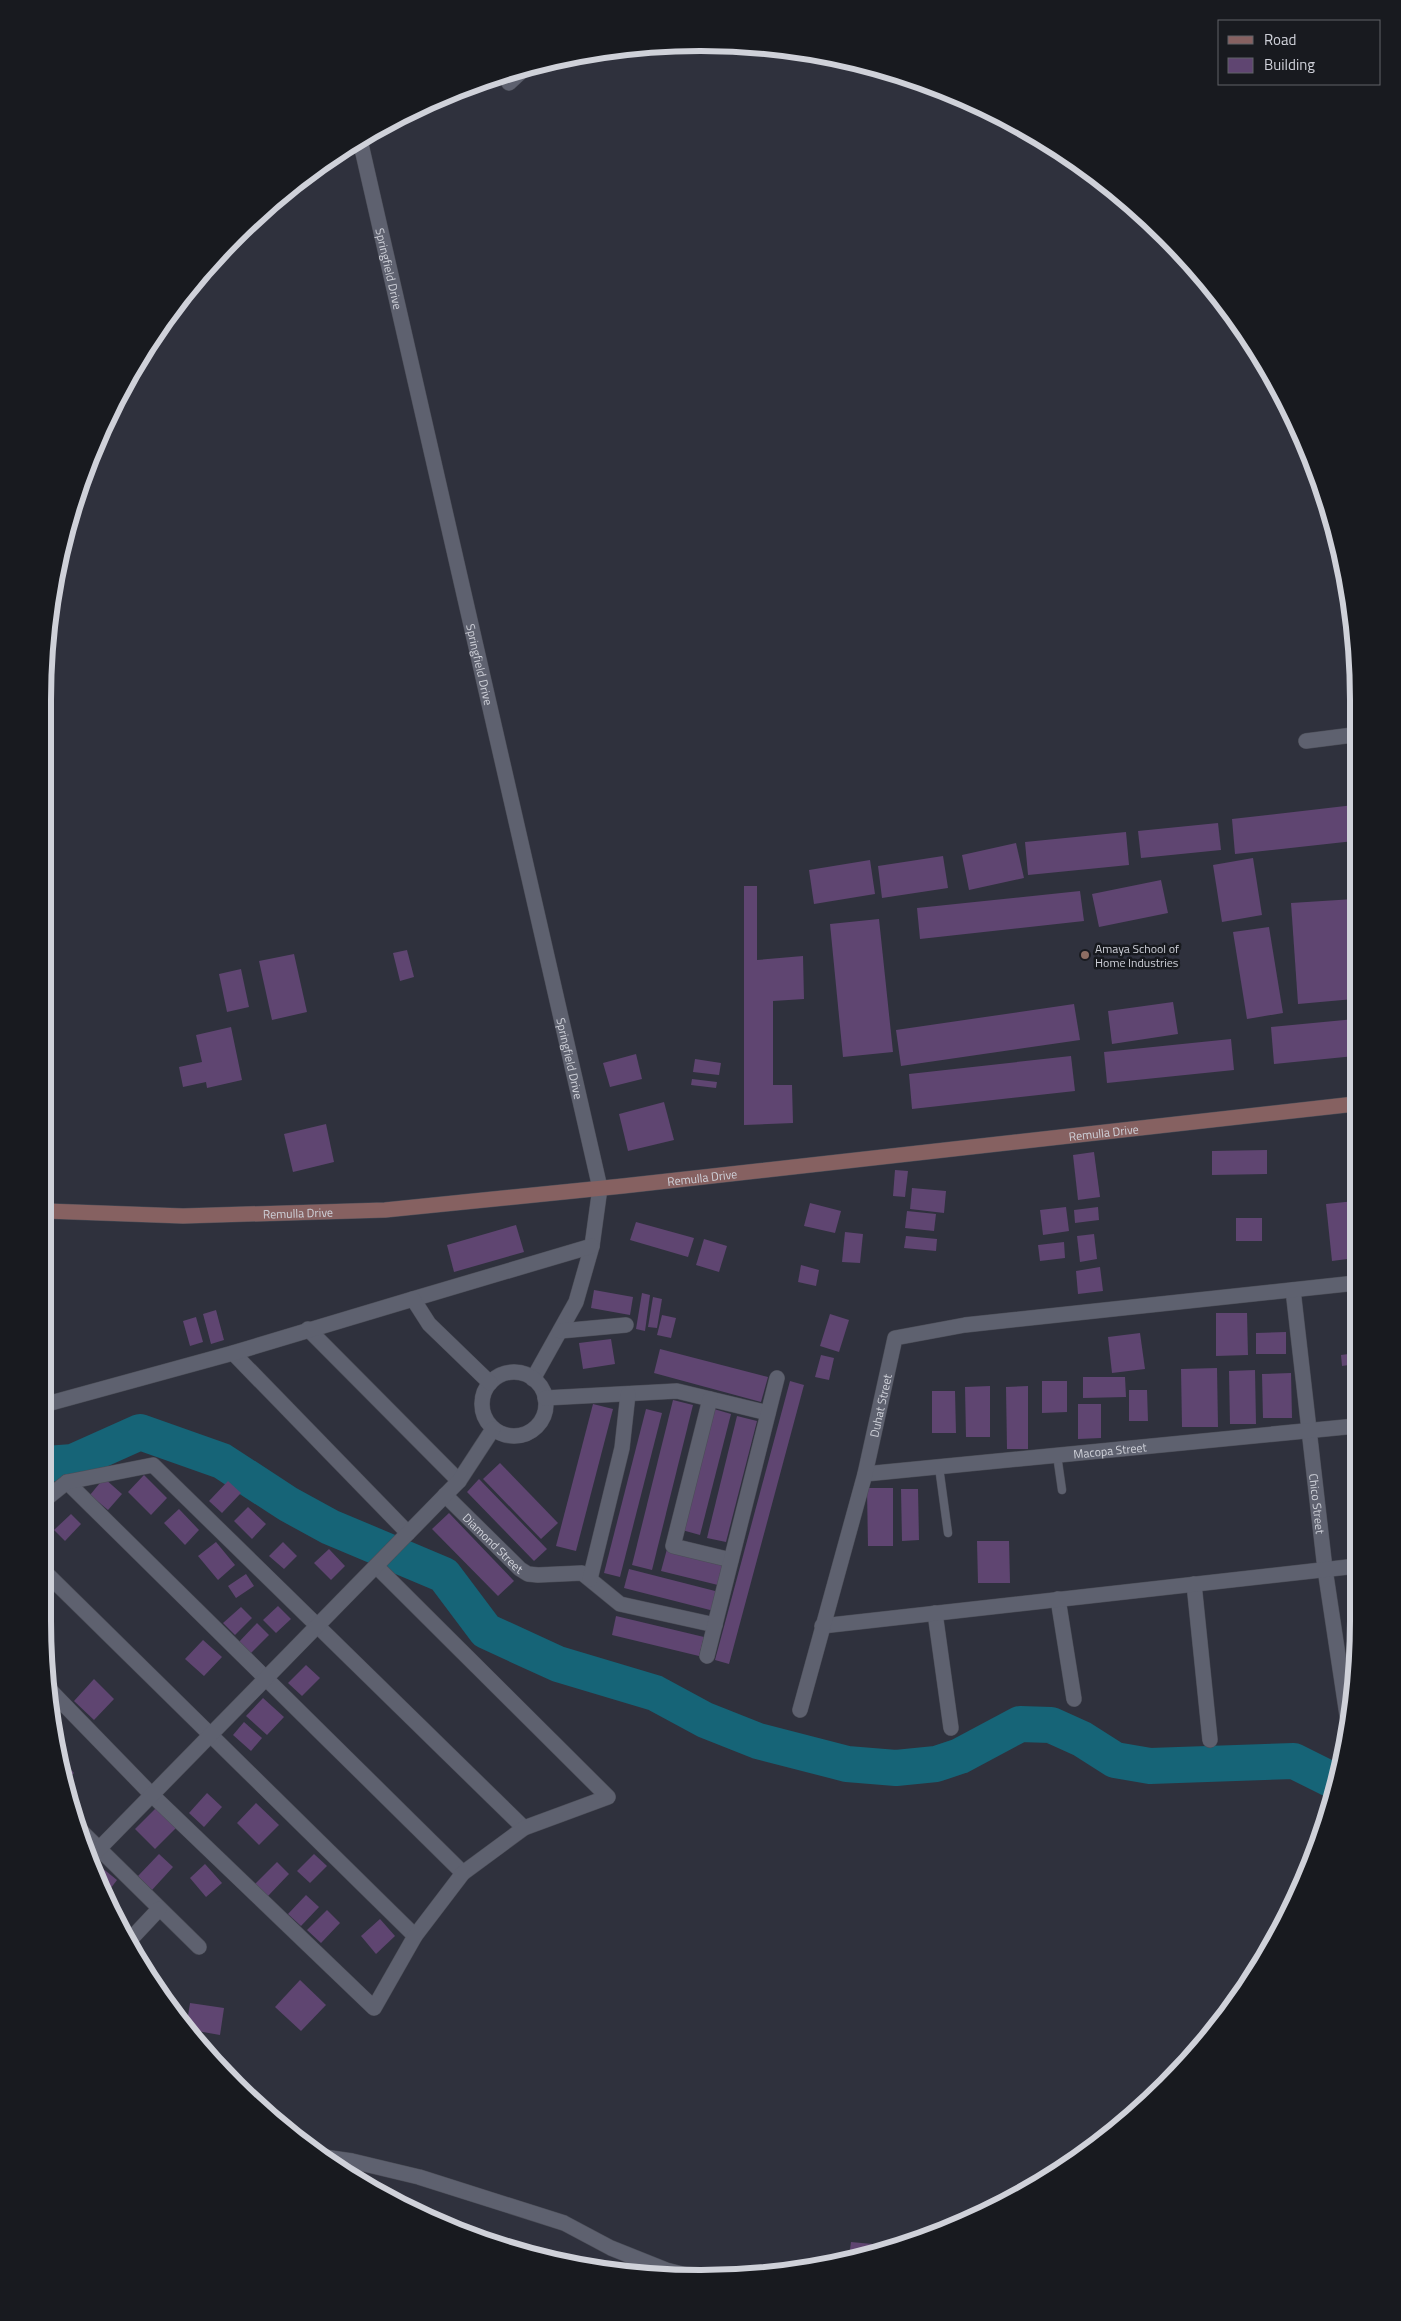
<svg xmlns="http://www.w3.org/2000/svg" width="1401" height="2321" viewBox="0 0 1401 2321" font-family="'Titillium Web',sans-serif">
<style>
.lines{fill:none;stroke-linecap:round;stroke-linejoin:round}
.river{stroke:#166477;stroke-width:36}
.building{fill:#5f4571}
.lane-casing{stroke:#4b4d57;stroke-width:9}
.street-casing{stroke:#4b4d57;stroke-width:16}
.secondary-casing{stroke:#4b4d57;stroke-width:16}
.lane{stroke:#5e616f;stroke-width:8}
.street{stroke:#5e616f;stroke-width:15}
.secondary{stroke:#866161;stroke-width:15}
.education-dot{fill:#8d6e63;stroke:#181a1f;stroke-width:2}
.labels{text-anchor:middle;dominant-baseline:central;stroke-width:5;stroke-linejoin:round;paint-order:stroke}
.street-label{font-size:12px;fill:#cfd1d9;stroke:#181a1f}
.poi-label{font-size:12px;fill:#cfd1d9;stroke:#181a1f;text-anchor:start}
.rim{fill:none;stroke:#cfd1d9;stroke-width:6}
</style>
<rect width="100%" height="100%" fill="#2f313d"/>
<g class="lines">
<path class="river" d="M47 1464 73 1462 140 1432 222 1461 288 1504 330 1527 444 1575 486 1631 558 1664 655 1693 705 1720 758 1741 847 1764 896 1768 936 1764 960 1756 1020 1724 1051 1725 1082 1739 1115 1760 1150 1766 1294 1761 1334 1781"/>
</g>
<g class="building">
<path d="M1354 805V841L1235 854 1232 819Z"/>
<path d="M1218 823 1221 850 1141 858 1138 831Z"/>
<path d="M1126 832 1129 865 1028 875 1025 842Z"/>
<path d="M1016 843 1024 878 969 890 962 855Z"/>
<path d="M943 856 948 888 882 898 878 866Z"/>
<path d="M1253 858 1262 915 1222 922 1213 865Z"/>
<path d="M870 860 875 894 814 904 809 870Z"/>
<path d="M1161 880 1168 913 1099 927 1092 894Z"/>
<path d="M744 886H757V960L803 956 804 999 773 1001V1085H792L793 1123 744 1125Z"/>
<path d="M1080 891 1084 921 920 939 917 908Z"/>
<path d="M1354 899V999L1298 1004 1291 903Z"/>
<path d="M879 919 893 1052 843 1057 830 924Z"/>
<path d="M1269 927 1283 1013 1247 1019 1233 932Z"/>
<path d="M407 950 414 977 400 981 393 953Z"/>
<path d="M294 954 307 1012 272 1020 259 961Z"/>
<path d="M241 969 249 1007 227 1012 219 974Z"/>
<path d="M1173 1002 1178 1034 1112 1044 1108 1011Z"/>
<path d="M1074 1004 1080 1040 901 1066 896 1030Z"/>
<path d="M1355 1019V1056L1274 1064 1271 1027Z"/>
<path d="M231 1027 242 1080 207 1088 206 1082 183 1087 179 1067 202 1062 196 1035Z"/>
<path d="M1231 1039 1234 1070 1107 1083 1104 1052Z"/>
<path d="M636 1054 642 1079 610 1087 603 1063Z"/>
<path d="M1071 1056 1075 1091 912 1109 909 1074Z"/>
<path d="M695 1059 721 1063 719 1075 693 1072Z"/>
<path d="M692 1079 717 1082 716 1088 691 1085Z"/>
<path d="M664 1102 674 1140 628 1151 619 1114Z"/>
<path d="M326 1124 334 1162 293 1172 284 1134Z"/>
<path d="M1267 1150V1174L1212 1175V1151Z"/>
<path d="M1094 1152 1100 1197 1078 1200 1073 1155Z"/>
<path d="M895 1170 908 1171 905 1197 893 1196Z"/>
<path d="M912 1188 946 1191 944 1213 910 1209Z"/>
<path d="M1355 1201V1258L1332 1261 1326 1204Z"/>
<path d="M810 1203 841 1211 835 1233 804 1226Z"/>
<path d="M1066 1207 1069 1231 1043 1235 1040 1210Z"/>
<path d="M1098 1207 1099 1220 1075 1223 1074 1210Z"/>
<path d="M907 1211 936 1214 934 1231 905 1228Z"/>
<rect x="1236" y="1218" width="26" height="23"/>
<path d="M636 1222 694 1238 688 1257 630 1240Z"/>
<path d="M516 1225 524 1252 454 1272 447 1245Z"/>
<path d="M845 1232 863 1234 860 1263 842 1262Z"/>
<path d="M1094 1234 1097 1259 1080 1262 1077 1236Z"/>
<path d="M906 1236 937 1239 936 1251 904 1248Z"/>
<path d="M704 1239 727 1246 719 1272 696 1265Z"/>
<path d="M1064 1242 1065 1258 1040 1261 1038 1245Z"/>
<path d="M801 1265 819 1270 816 1286 798 1282Z"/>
<path d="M1100 1267 1103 1291 1078 1294 1076 1271Z"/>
<path d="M594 1290 633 1297 630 1315 591 1308Z"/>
<path d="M642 1293 650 1295 645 1331 636 1329Z"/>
<path d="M653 1297 662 1299 657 1328 648 1327Z"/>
<path d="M216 1310 224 1340 211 1344 203 1314Z"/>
<path d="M1216 1313H1247L1248 1355 1216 1356Z"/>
<path d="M830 1314 849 1320 839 1352 820 1346Z"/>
<path d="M662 1315 676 1318 671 1338 657 1335Z"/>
<path d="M196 1317 203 1342 190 1346 183 1321Z"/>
<path d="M1286 1332V1354H1256V1333Z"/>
<path d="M1140 1333 1145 1369 1112 1373 1108 1337Z"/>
<path d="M611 1339 615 1364 583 1369 579 1343Z"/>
<path d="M660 1349 768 1377 761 1402 654 1373Z"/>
<path d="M1356 1353V1364L1342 1366 1341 1355Z"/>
<path d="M821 1355 834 1358 829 1380 815 1377Z"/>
<path d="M1217 1368 1218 1427H1182L1181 1369Z"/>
<path d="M1255 1370 1256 1424H1230L1229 1371Z"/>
<path d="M1291 1373 1292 1418H1263L1262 1374Z"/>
<path d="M1083 1377H1125L1126 1397 1083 1398Z"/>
<path d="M790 1381 804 1385 729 1664 715 1660Z"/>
<path d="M1042 1381H1067V1412L1042 1413Z"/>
<path d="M990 1386V1437H966L965 1387Z"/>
<path d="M1028 1386V1449H1007L1006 1387Z"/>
<path d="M1129 1390H1147L1148 1421H1129Z"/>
<path d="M932 1391H955L956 1433H932Z"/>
<path d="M673 1400 693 1405 652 1570 632 1565Z"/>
<path d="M593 1404 613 1409 576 1551 556 1546Z"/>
<path d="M1078 1404H1101V1438L1078 1439Z"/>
<path d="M646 1409 662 1413 620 1577 604 1573Z"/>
<path d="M714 1409 731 1414 700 1535 682 1530Z"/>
<path d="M737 1416 757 1421 726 1542 707 1538Z"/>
<path d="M500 1463 558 1523 541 1539 483 1479Z"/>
<path d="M144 1475 167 1498 151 1515 128 1492Z"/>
<path d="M104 1478 122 1494 108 1510 90 1495Z"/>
<path d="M479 1479 547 1549 534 1561 467 1492Z"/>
<path d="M228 1481 241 1493 222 1513 209 1501Z"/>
<path d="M867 1488H893V1546H868Z"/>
<path d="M901 1489H918L919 1540 902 1541Z"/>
<path d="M248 1507 266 1524 252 1539 234 1521Z"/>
<path d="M179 1509 199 1530 185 1545 164 1523Z"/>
<path d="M449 1513 514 1581 498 1596 432 1529Z"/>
<path d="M71 1514 81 1524 65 1541 54 1530Z"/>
<path d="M977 1541H1009L1010 1583H978Z"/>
<path d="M216 1542 235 1565 218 1580 198 1556Z"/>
<path d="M283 1542 297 1556 284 1569 269 1556Z"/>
<path d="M329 1549 345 1566 331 1580 314 1563Z"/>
<path d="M667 1549 727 1565 722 1586 661 1571Z"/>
<path d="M629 1569 719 1592 714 1611 624 1588Z"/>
<path d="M246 1574 254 1586 236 1598 228 1586Z"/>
<path d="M278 1606 291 1619 276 1633 263 1620Z"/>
<path d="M241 1607 252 1618 235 1635 223 1623Z"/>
<path d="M616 1616 704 1637 699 1656 612 1635Z"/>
<path d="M257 1623 269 1635 248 1656 237 1644Z"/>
<path d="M203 1640 222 1657 204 1676 185 1659Z"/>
<path d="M306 1665 320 1678 302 1696 288 1683Z"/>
<path d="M94 1679 114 1699 94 1720 74 1701Z"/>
<path d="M263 1698 284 1717 267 1735 246 1716Z"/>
<path d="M244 1722 262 1738 251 1751 233 1735Z"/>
<path d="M60 1758 74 1773 65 1781 62 1766Z"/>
<path d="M207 1793 222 1807 204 1827 189 1813Z"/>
<path d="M256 1803 279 1825 259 1845 237 1823Z"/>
<path d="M156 1808 176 1828 155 1849 135 1829Z"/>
<path d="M159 1854 173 1867 152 1890 138 1876Z"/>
<path d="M314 1854 327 1866 310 1883 297 1871Z"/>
<path d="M277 1862 289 1874 268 1896 255 1884Z"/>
<path d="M96 1863 117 1880 104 1897 92 1868Z"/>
<path d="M205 1864 222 1883 206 1897 190 1878Z"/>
<path d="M306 1895 319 1907 301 1926 288 1914Z"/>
<path d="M327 1910 340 1923 321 1943 307 1930Z"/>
<path d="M380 1919 395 1936 376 1954 361 1936Z"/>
<path d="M300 1980 326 2005 301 2031 275 2007Z"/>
<path d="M190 2003 224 2008 220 2035 186 2029Z"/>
<path d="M851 2242 883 2245 882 2251 849 2258Z"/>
</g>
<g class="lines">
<defs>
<g id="lane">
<path d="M1057 1455 1062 1490"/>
<path d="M939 1467 948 1533"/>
</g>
<g id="street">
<path d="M509 83 523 70"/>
<path id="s1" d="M360 140 600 1188 592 1246 576 1302 533 1379"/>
<path d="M1306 741 1353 735"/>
<path id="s2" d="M1293 1290 1325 1569 1347 1715"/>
<path d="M413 1299 592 1246"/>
<path d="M308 1329 459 1481"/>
<path d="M560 1331 626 1325"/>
<path d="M233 1353 408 1533"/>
<circle cx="514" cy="1404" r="32"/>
<path d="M545 1398 677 1391 768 1413"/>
<path d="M710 1399 673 1546 731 1560"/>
<path d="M47 1404 233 1353 413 1299 429 1324 490 1383"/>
<path id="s3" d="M865 1474 1356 1426"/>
<path d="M67 1482 463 1873"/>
<path id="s4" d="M445 1495 520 1569 528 1574 538 1575 582 1573 620 1604 715 1625"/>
<path d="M47 1498 67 1482 153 1465 524 1828"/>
<path d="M48 1575 415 1936"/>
<path d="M590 1579 622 1448 628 1394"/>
<path d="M1194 1584 1210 1740"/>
<path d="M1058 1599 1074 1699"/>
<path d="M935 1613 951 1728"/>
<path d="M822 1626 1357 1566"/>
<path d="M707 1656 777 1378"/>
<path d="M48 1688 152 1795 374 2008 415 1936 463 1873 524 1828 608 1797 376 1566"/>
<path id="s5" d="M800 1710 865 1474 895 1338 965 1325 1356 1283"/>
<path d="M76 1826 199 1947"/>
<path d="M89 1859 459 1481 493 1429"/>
<path d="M129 1941 159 1909"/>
<path d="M324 2157 352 2161 419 2177 564 2223 611 2248 666 2270 697 2278"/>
</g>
<g id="secondary">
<path id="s6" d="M46 1211 183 1216 385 1210 623 1186 1355 1104"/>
</g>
</defs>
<use href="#lane" class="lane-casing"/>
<use href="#street" class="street-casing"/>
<use href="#secondary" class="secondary-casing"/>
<use href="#lane" class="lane"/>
<use href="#street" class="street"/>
<use href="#secondary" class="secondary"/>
</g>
<circle class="education-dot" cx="1085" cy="955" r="5"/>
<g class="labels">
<g class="street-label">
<text stroke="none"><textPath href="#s1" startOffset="132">Springfield Drive</textPath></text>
<text stroke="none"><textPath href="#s1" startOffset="538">Springfield Drive</textPath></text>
<text stroke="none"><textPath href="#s1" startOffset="942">Springfield Drive</textPath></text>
<text stroke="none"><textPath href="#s6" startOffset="1062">Remulla Drive</textPath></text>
<text stroke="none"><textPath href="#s6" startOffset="658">Remulla Drive</textPath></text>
<text stroke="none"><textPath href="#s6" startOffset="252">Remulla Drive</textPath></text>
<text stroke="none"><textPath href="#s5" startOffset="315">Duhat Street</textPath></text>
<text stroke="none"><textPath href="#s3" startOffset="246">Macopa Street</textPath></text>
<text stroke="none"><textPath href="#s2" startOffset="215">Chico Street</textPath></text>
<text stroke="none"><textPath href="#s4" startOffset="68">Diamond Street</textPath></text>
</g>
<g class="poi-label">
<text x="1095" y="948">Amaya School of<tspan x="1095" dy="14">Home Industries</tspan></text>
</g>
</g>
<path d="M0 0H1401V2321H0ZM700 51H701A649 649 0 0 1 1350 700V1621A649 649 0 0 1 701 2270H700A649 649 0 0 1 51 1621V700A649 649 0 0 1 700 51Z" fill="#181a1f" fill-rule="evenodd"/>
<path class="rim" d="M700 51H701A649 649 0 0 1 1350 700V1621A649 649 0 0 1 701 2270H700A649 649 0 0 1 51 1621V700A649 649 0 0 1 700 51Z"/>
<rect x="1218" y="20" width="162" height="65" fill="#181a1f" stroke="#616369"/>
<rect x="1228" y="36" width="25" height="8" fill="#866161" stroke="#616369"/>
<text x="1264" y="45" font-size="15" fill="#cfd1d9">Road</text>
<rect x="1228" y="58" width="25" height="15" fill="#5f4571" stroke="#616369"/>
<text x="1264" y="70" font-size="15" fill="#cfd1d9">Building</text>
</svg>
